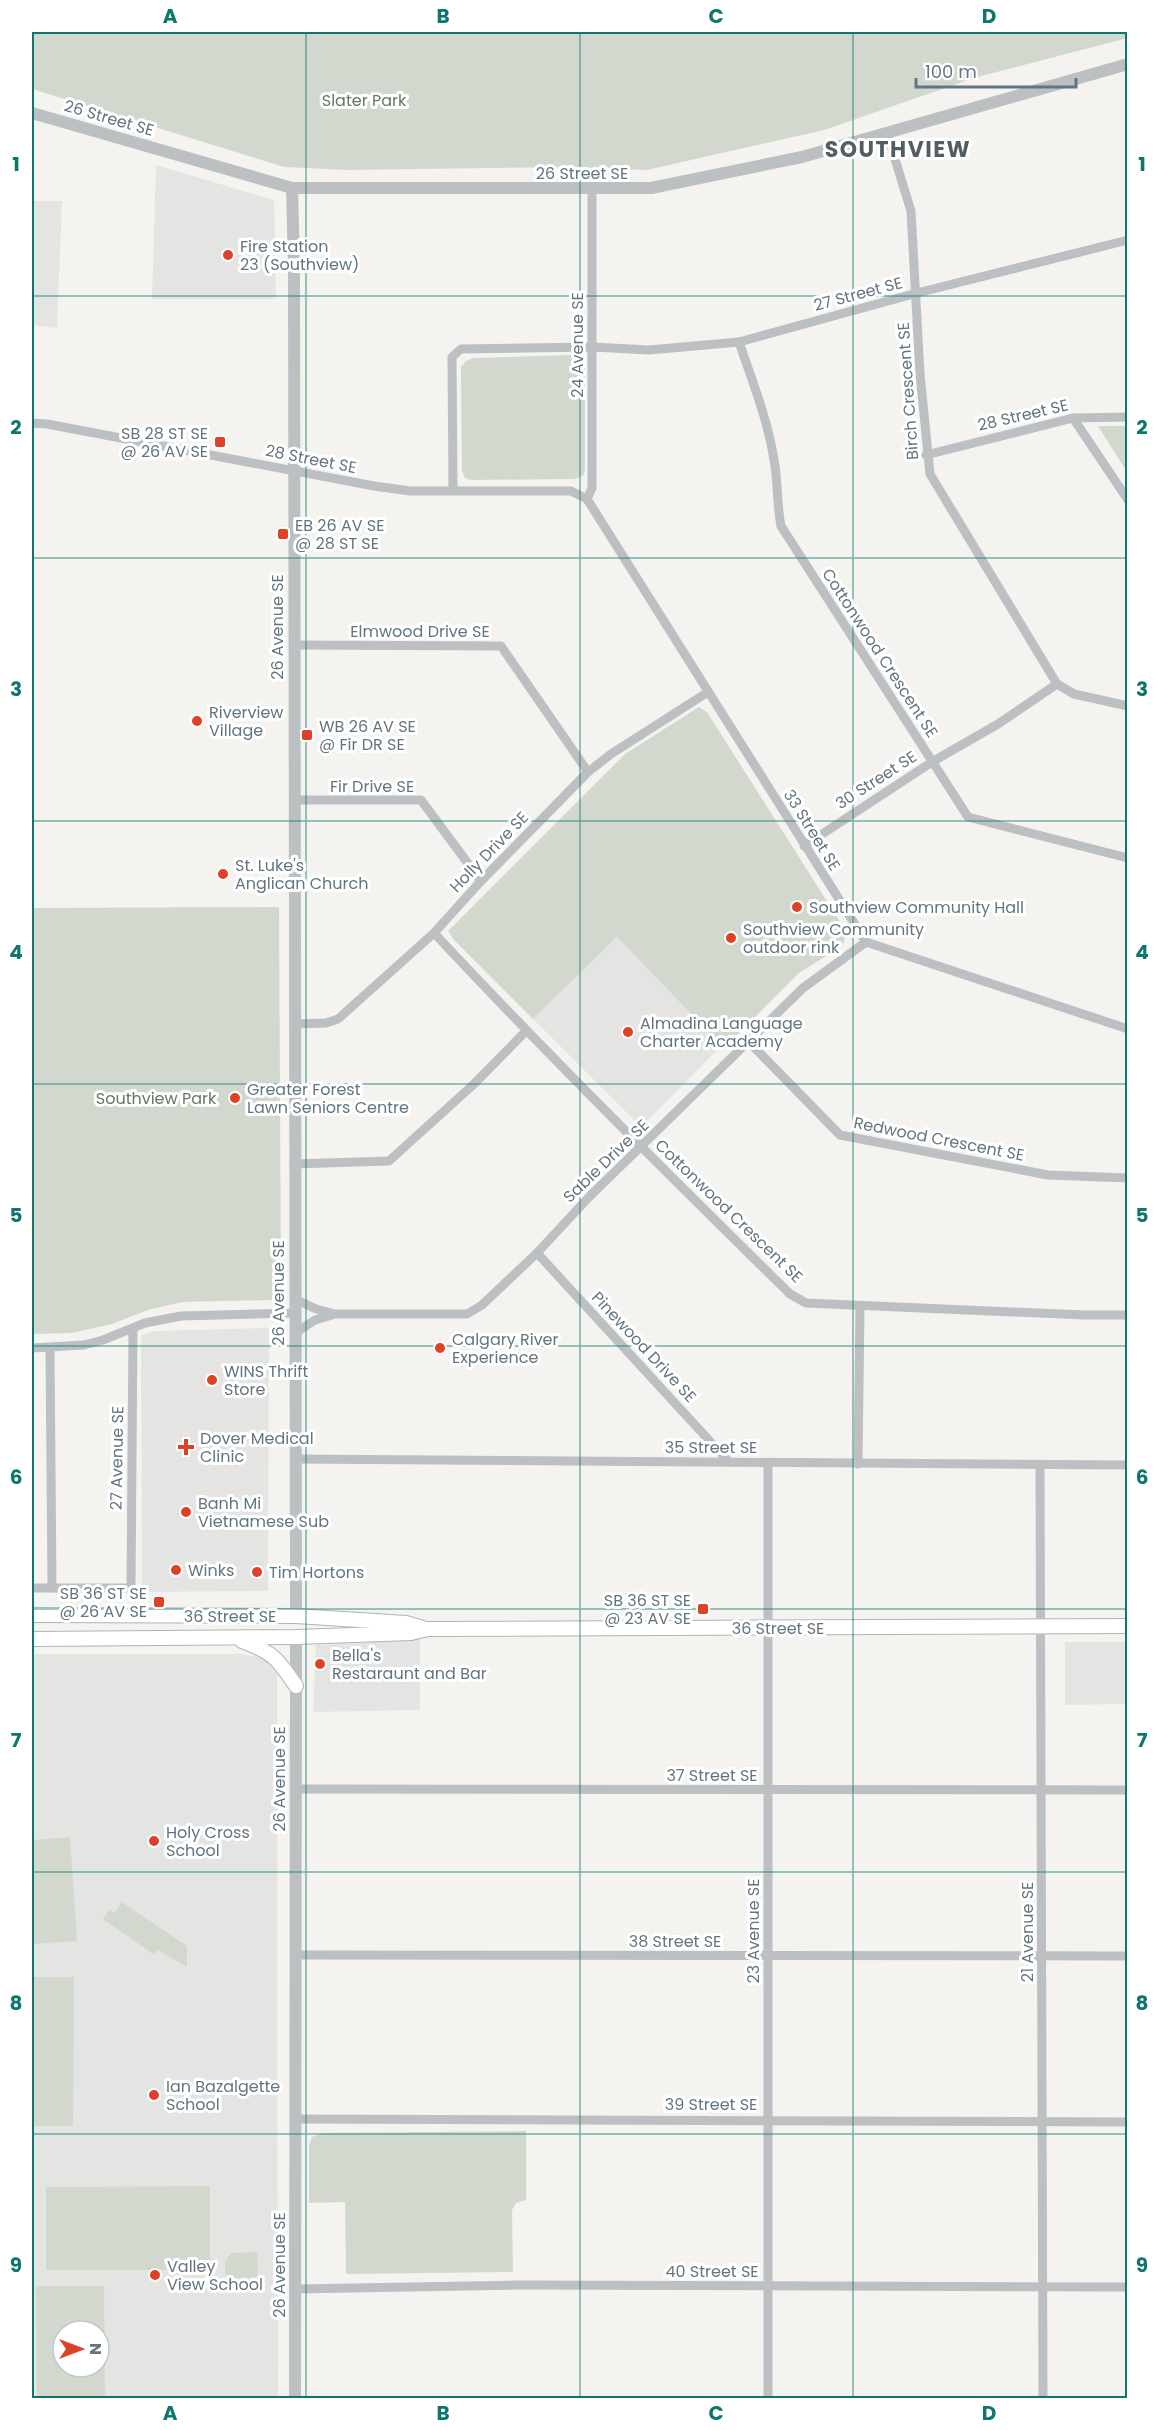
<svg xmlns="http://www.w3.org/2000/svg" width="1159" height="2430" viewBox="0 0 1159 2430" font-family="Poppins,sans-serif">
<style>
.built{fill:#e4e5e3;fill-rule:evenodd}
.green{fill:#d3d8cf;fill-rule:evenodd}
.lines{fill:none;stroke-linecap:round;stroke-linejoin:round}
.secondary-casing{stroke:#aeb4b8;stroke-width:16}
.minor{stroke:#bcc0c3;stroke-width:9}
.tertiary{stroke:#bcc0c3;stroke-width:12}
.secondary{stroke:#fff;stroke-width:14}
.grid{fill:none;stroke:#0f766e;stroke-width:1.5;stroke-opacity:0.55}
.poi-dot{fill:#dd4226;stroke:#fff;stroke-width:2}
.labels{text-anchor:middle;dominant-baseline:central;stroke-width:6;stroke-linejoin:round;paint-order:stroke}
.park-label{font-size:16px;fill:#687762;stroke:#fff}
.street-label{font-size:16px;fill:#637580;stroke:#fff}
.poi-label{font-size:16px;fill:#637580;stroke:#fff;text-anchor:start}
.district-label{font-size:22px;font-weight:bold;letter-spacing:1.5px;fill:#515e65;stroke:#fff}
.neatline{fill:none;stroke:#0f766e;stroke-width:2}
.grid-label{font-size:20px;text-anchor:middle;font-weight:bold;fill:#0f766e}
</style>
<rect width="100%" height="100%" fill="#f4f3ef"/>
<g class="built">
<path d="M156 165 274 200 276 299H152Z"/>
<path d="M32 201H62L57 328 32 325Z"/>
<path d="M617 937 722 1045 644 1124 639 1125 533 1019Z"/>
<path d="M269 1328 268 1591 142 1592 141 1335 156 1331Z"/>
<path d="M420 1639V1710L313 1712 316 1645Z"/>
<path d="M1065 1642H1127V1704L1065 1705Z"/>
<path d="M32 1654H240L265 1658 275 1668 277 1672 278 2398H32ZM63 2331H99V2367H63Z"/>
</g>
<g class="green">
<path d="M32 32H1127L1128 38 974 78 824 130 647 170 569 167 347 170 284 167 32 89Z"/>
<path d="M575 355 582 358 585 365V471L583 476 574 479 470 480 465 478 462 471 461 367 466 361 473 358Z"/>
<path d="M1098 426H1127V472Z"/>
<path d="M699 707 707 712 847 933 842 946 799 973 724 1048 617 937 533 1019 454 940 448 931 625 754Z"/>
<path d="M279 907 281 1288 271 1300 182 1302 148 1310 112 1324 72 1333 32 1334V908Z"/>
<path d="M70 1837 77 1941 32 1944V1840Z"/>
<path d="M122 1902 187 1946V1967L158 1950 153 1954 103 1919 109 1910 114 1913Z"/>
<path d="M32 1977H74L73 2126H32Z"/>
<path d="M526 2131V2200L516 2203 512 2210 513 2272 346 2274 345 2202 309 2203V2146L312 2137 322 2133Z"/>
<path d="M210 2186V2270H46V2187Z"/>
<path d="M257 2252 258 2277 230 2279 225 2273V2261L231 2253Z"/>
<path d="M36 2286H104L105 2398H37ZM63 2331H99V2367H63Z"/>
</g>
<g class="lines">
<defs>
<g id="secondary">
<path d="M32 1615 296 1616 406 1623 426 1629"/>
<path d="M32 1639 296 1637 411 1633 428 1629 1128 1626"/>
<path d="M242 1641C274 1653 277 1658 296 1686"/>
</g>
</defs>
<use href="#secondary" class="secondary-casing"/>
<g class="minor">
<path d="M887 133 911 211 920 374 930 474 1057 684 1074 694 1128 706"/>
<path d="M739 342C753 383 769 423 775 466 778 487 777 506 781 526L968 817 1128 858"/>
<path d="M1073 418 1128 500"/>
<path d="M32 423 47 424 374 486 410 491H571L587 499"/>
<path d="M926 455 1073 418 1128 417"/>
<path d="M453 490 452 357 461 349 593 347 649 350 739 342 917 293 1128 240"/>
<path d="M587 499 866 942 1128 1029"/>
<path d="M587 499 592 488V189"/>
<path d="M294 645 501 646 588 772"/>
<path d="M295 800H421L481 881"/>
<path d="M804 846 932 762 998 724 1057 684"/>
<path d="M434 933C549 1056 669 1175 790 1294L806 1303 1084 1315H1128"/>
<path d="M294 1024 326 1023 338 1019 434 933 481 881 588 772 611 754 708 692"/>
<path d="M749 1042 840 1135 1048 1175 1128 1178"/>
<path d="M294 1164 389 1161 474 1084 526 1031"/>
<path d="M537 1253 729 1462"/>
<path d="M295 1299 316 1309 335 1314H467L482 1305 537 1253 589 1197 803 988 866 942"/>
<path d="M295 1333 315 1320 332 1315"/>
<path d="M32 1348 84 1345 103 1340 145 1323 181 1316 295 1313"/>
<path d="M50 1348 52 1588"/>
<path d="M295 1459 1128 1465"/>
<path d="M768 1463V2398"/>
<path d="M858 1464 860 1306"/>
<path d="M1040 1466 1043 2398"/>
<path d="M32 1588H131L133 1328"/>
<path d="M295 1789 1128 1790"/>
<path d="M295 1955 1128 1956"/>
<path d="M295 2119 1128 2122"/>
<path d="M295 2289 519 2285 1128 2287"/>
</g>
<g class="tertiary">
<path d="M32 113 292 188H651L802 157 1128 64"/>
<path d="M292 188 294 265 296 1616"/>
<path d="M295 2398 296 1637"/>
</g>
<use href="#secondary" class="secondary"/>
</g>
<path class="grid" d="M306 32V2398M580 32V2398M853 32V2398M32 296H1128M32 558H1128M32 821H1128M32 1084H1128M32 1346H1128M32 1609H1128M32 1872H1128M32 2134H1128"/>
<g class="poi-dot">
<circle cx="228" cy="255" r="6"/>
<rect x="214" y="436" width="12" height="12" rx="3"/>
<rect x="277" y="528" width="12" height="12" rx="3"/>
<circle cx="197" cy="721" r="6"/>
<rect x="301" y="729" width="12" height="12" rx="3"/>
<circle cx="223" cy="874" r="6"/>
<circle cx="797" cy="907" r="6"/>
<circle cx="731" cy="938" r="6"/>
<circle cx="628" cy="1032" r="6"/>
<circle cx="235" cy="1098" r="6"/>
<circle cx="440" cy="1348" r="6"/>
<circle cx="212" cy="1380" r="6"/>
<path d="M183 1438h6v6h6v6h-6v6h-6v-6h-6v-6h6z"/>
<circle cx="186" cy="1512" r="6"/>
<circle cx="176" cy="1570" r="6"/>
<circle cx="257" cy="1572" r="6"/>
<rect x="153" y="1596" width="12" height="12" rx="3"/>
<rect x="697" y="1603" width="12" height="12" rx="3"/>
<circle cx="320" cy="1664" r="6"/>
<circle cx="154" cy="1841" r="6"/>
<circle cx="154" cy="2095" r="6"/>
<circle cx="155" cy="2275" r="6"/>
</g>
<g class="labels">
<g class="park-label">
<text x="364" y="100">Slater Park</text>
<text x="156" y="1098">Southview Park</text>
</g>
<g class="street-label">
<text transform="translate(109 118) rotate(16)">26 Street SE</text>
<text x="582" y="173">26 Street SE</text>
<text transform="translate(858 294) rotate(-15)">27 Street SE</text>
<text transform="translate(577 345) rotate(-90)">24 Avenue SE</text>
<text transform="translate(908 391) rotate(-94)">Birch Crescent SE</text>
<text transform="translate(1023 415) rotate(-13)">28 Street SE</text>
<text transform="translate(311 459) rotate(11)">28 Street SE</text>
<text transform="translate(277 627) rotate(-90)">26 Avenue SE</text>
<text x="420" y="631">Elmwood Drive SE</text>
<text transform="translate(880 653) rotate(57)">Cottonwood Crescent SE</text>
<text transform="translate(876 780) rotate(-33)">30 Street SE</text>
<text x="372" y="786">Fir Drive SE</text>
<text transform="translate(812 830) rotate(58)">33 Street SE</text>
<text transform="translate(489 852) rotate(-46)">Holly Drive SE</text>
<text transform="translate(939 1139) rotate(11)">Redwood Crescent SE</text>
<text transform="translate(606 1161) rotate(-44)">Sable Drive SE</text>
<text transform="translate(729 1211) rotate(44)">Cottonwood Crescent SE</text>
<text transform="translate(278 1293) rotate(-90)">26 Avenue SE</text>
<text transform="translate(644 1347) rotate(47)">Pinewood Drive SE</text>
<text x="711" y="1447">35 Street SE</text>
<text transform="translate(117 1458) rotate(-89)">27 Avenue SE</text>
<text x="230" y="1616">36 Street SE</text>
<text x="778" y="1628">36 Street SE</text>
<text x="712" y="1775">37 Street SE</text>
<text transform="translate(279 1779) rotate(-90)">26 Avenue SE</text>
<text transform="translate(753 1931) rotate(-90)">23 Avenue SE</text>
<text transform="translate(1027 1932) rotate(-90)">21 Avenue SE</text>
<text x="675" y="1941">38 Street SE</text>
<text x="711" y="2104">39 Street SE</text>
<text transform="translate(279 2265) rotate(-90)">26 Avenue SE</text>
<text x="712" y="2271">40 Street SE</text>
</g>
<g class="poi-label">
<text x="240" y="246">Fire Station<tspan x="240" dy="18">23 (Southview)</tspan></text>
<text x="208" y="433" text-anchor="end">SB 28 ST SE<tspan x="208" dy="18">@ 26 AV SE</tspan></text>
<text x="295" y="525">EB 26 AV SE<tspan x="295" dy="18">@ 28 ST SE</tspan></text>
<text x="209" y="712">Riverview<tspan x="209" dy="18">Village</tspan></text>
<text x="319" y="726">WB 26 AV SE<tspan x="319" dy="18">@ Fir DR SE</tspan></text>
<text x="235" y="865">St. Luke's<tspan x="235" dy="18">Anglican Church</tspan></text>
<text x="809" y="907">Southview Community Hall</text>
<text x="743" y="929">Southview Community<tspan x="743" dy="18">outdoor rink</tspan></text>
<text x="640" y="1023">Almadina Language<tspan x="640" dy="18">Charter Academy</tspan></text>
<text x="247" y="1089">Greater Forest<tspan x="247" dy="18">Lawn Seniors Centre</tspan></text>
<text x="452" y="1339">Calgary River<tspan x="452" dy="18">Experience</tspan></text>
<text x="224" y="1371">WINS Thrift<tspan x="224" dy="18">Store</tspan></text>
<text x="200" y="1438">Dover Medical<tspan x="200" dy="18">Clinic</tspan></text>
<text x="198" y="1503">Banh Mi<tspan x="198" dy="18">Vietnamese Sub</tspan></text>
<text x="188" y="1570">Winks</text>
<text x="269" y="1572">Tim Hortons</text>
<text x="147" y="1593" text-anchor="end">SB 36 ST SE<tspan x="147" dy="18">@ 26 AV SE</tspan></text>
<text x="691" y="1600" text-anchor="end">SB 36 ST SE<tspan x="691" dy="18">@ 23 AV SE</tspan></text>
<text x="332" y="1655">Bella's<tspan x="332" dy="18">Restaraunt and Bar</tspan></text>
<text x="166" y="1832">Holy Cross<tspan x="166" dy="18">School</tspan></text>
<text x="166" y="2086">Ian Bazalgette<tspan x="166" dy="18">School</tspan></text>
<text x="167" y="2266">Valley<tspan x="167" dy="18">View School</tspan></text>
</g>
<g class="district-label">
<text x="898" y="149">SOUTHVIEW</text>
</g>
</g>
<rect width="1159" height="2430" fill="none" stroke="#ffffff" stroke-width="66"/>
<g transform="translate(81 2349) rotate(90)"><circle r="28" fill="#ffffff" stroke="#c1c8cc" stroke-width="1.5"/>
<path d="M0-4.5L10 22L0 15L-10 22Z" fill="#dd4226"/>
<text y="-9" font-size="16" font-weight="bold" text-anchor="middle" fill="#637580">N</text>
</g>
<path d="M916 78v9h160v-9" fill="none" stroke="#637580" stroke-width="3"/>
<text x="925" y="78" font-size="18" fill="#637580" stroke="#ffffff" stroke-width="4.5" paint-order="stroke">100 m</text>
<rect x="33" y="33" width="1093" height="2364" class="neatline"/>
<g class="grid-label">
<text x="170" y="23">A</text>
<text x="443" y="23">B</text>
<text x="716" y="23">C</text>
<text x="989" y="23">D</text>
<text x="16" y="171">1</text>
<text x="1142" y="171">1</text>
<text x="16" y="434">2</text>
<text x="1142" y="434">2</text>
<text x="16" y="696">3</text>
<text x="1142" y="696">3</text>
<text x="16" y="959">4</text>
<text x="1142" y="959">4</text>
<text x="16" y="1222">5</text>
<text x="1142" y="1222">5</text>
<text x="16" y="1484">6</text>
<text x="1142" y="1484">6</text>
<text x="16" y="1747">7</text>
<text x="1142" y="1747">7</text>
<text x="16" y="2010">8</text>
<text x="1142" y="2010">8</text>
<text x="16" y="2272">9</text>
<text x="1142" y="2272">9</text>
<text x="170" y="2420">A</text>
<text x="443" y="2420">B</text>
<text x="716" y="2420">C</text>
<text x="989" y="2420">D</text>
</g>
</svg>
